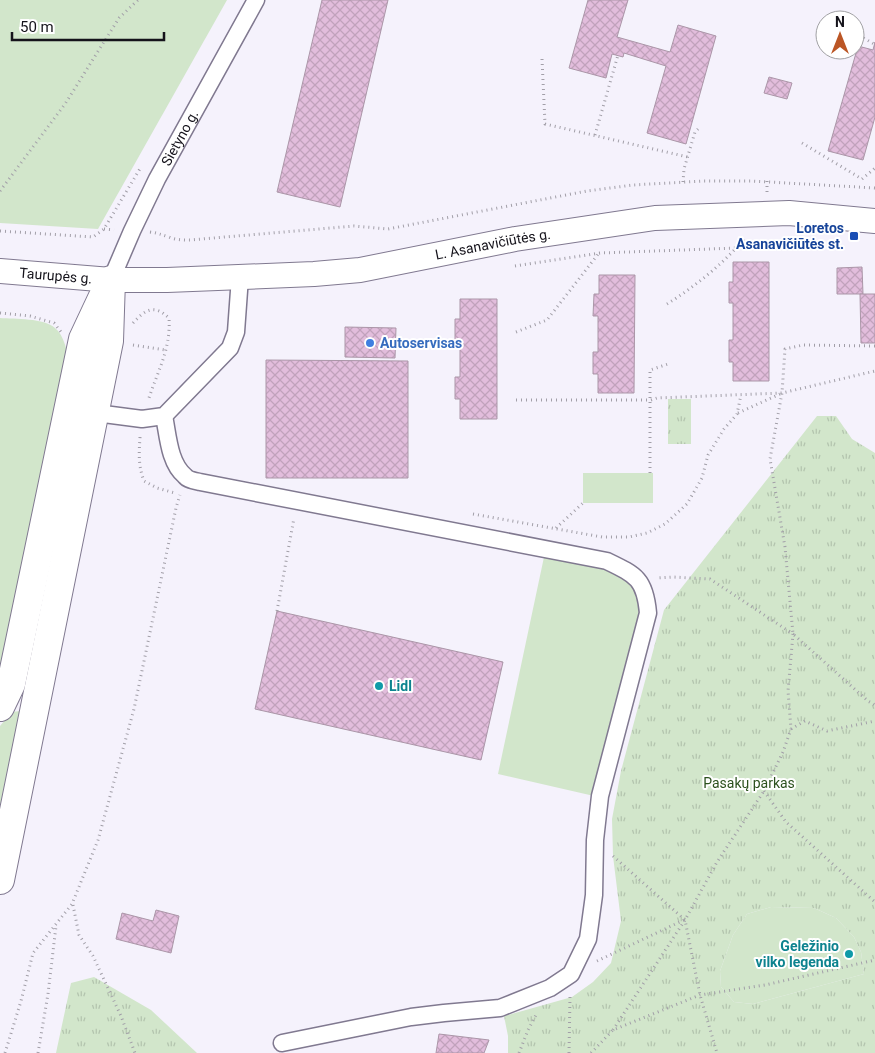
<svg xmlns="http://www.w3.org/2000/svg" width="875" height="1053" viewBox="0 0 875 1053" font-family="Roboto,sans-serif">
<style>
.grass{fill:#d2e6cb}
.park{fill:url(#park-tufts);fill-rule:evenodd}
.building{fill:url(#building-cross-hatch);stroke:#ab96a8}
.lines{fill:none;stroke-linecap:round;stroke-linejoin:round}
.minor-casing{stroke:#807990;stroke-width:19}
.secondary-casing{stroke:#807990;stroke-width:26}
.trunk-casing{stroke:#807990;stroke-width:30}
.path{stroke:#a29fa8;stroke-width:3;stroke-dasharray:1 4;stroke-linecap:butt}
.minor{stroke:#fff;stroke-width:16}
.secondary{stroke:#fff;stroke-width:24}
.trunk{stroke:#fff;stroke-width:28}
.transit-dot{fill:#1a4fb4;stroke:#fff;stroke-width:2}
.shop-dot{fill:#3f7fe0;stroke:#fff;stroke-width:2}
.culture-dot{fill:#0f9aa8;stroke:#fff;stroke-width:2}
.labels{text-anchor:middle;dominant-baseline:central;stroke-width:4;stroke-linejoin:round;paint-order:stroke}
.street-label{font-size:14px;fill:#15131b;stroke:#fff}
.transit-label{font-size:14px;font-weight:bold;fill:#164399;stroke:#fff;text-anchor:end}
.shop-label{font-size:14px;font-weight:bold;fill:#366cbe;stroke:#fff;text-anchor:start}
.culture-label{font-size:14px;font-weight:bold;fill:#0d838f;stroke:#fff;text-anchor:start}
.park-label{font-size:14px;fill:#2c511e;stroke:#fff}
</style>
<defs>
<pattern id="park-tufts" width="24" height="20" patternUnits="userSpaceOnUse" patternTransform="scale(1.25)"><rect width="24" height="20" fill="#d2e6cb"/><path d="M3 7l-1-3M5 7V3M7 7l1-3M15 17l-1-3M17 17v-4M19 17l1-3" fill="none" stroke="#b3c4ae"/></pattern>
<pattern id="building-cross-hatch" width="8" height="8" patternUnits="userSpaceOnUse" patternTransform="scale(1.25)"><rect width="8" height="8" fill="#e2bddc"/><path d="M0 0l8 8M0 8l8-8" fill="none" stroke="#c1a2bc"/></pattern>
</defs>
<rect width="100%" height="100%" fill="#f5f2fc"/>
<g class="grass">
<path d="M0 0H227L98 229 0 223Z"/>
<path d="M0 318C15 319 44 318 55 328 64 335 67 351 69 362L0 672Z"/>
<rect x="583" y="473" width="70" height="30"/>
<path d="M544 557C561 560 615 568 626 578 634 585 639 595 641 605L594 796 498 774Z"/>
<path d="M20 711 0 806V726L12 712Z"/>
<path d="M771 907 814 908 836 918 854 937 861 952 864 974 753 1004 734 1002 721 987 720 971 733 935 747 914Z"/>
</g>
<g class="park">
<rect x="668" y="399" width="23" height="45"/>
<path d="M817 416H836L852 439 875 453V1053H508V1036L504 1016 572 997 593 982 611 963 621 921 613 856 612 819 621 771 664 610ZM771 907 814 908 836 918 854 937 861 952 864 974 753 1004 734 1002 721 987 720 971 733 935 747 914Z"/>
<path d="M94 977 151 1010 197 1053H56L71 983Z"/>
</g>
<g class="building">
<path d="M322 0H388L340 207 277 192Z"/>
<path d="M588 0H628L617 37 670 52 678 25 716 36 686 144 647 133 666 66 624 53 623 57 612 54 606 78 569 68Z"/>
<path d="M875 42V117L863 160 828 151 858 46 873 50Z"/>
<path d="M769 77 792 83 787 99 764 93Z"/>
<path d="M733 262H769V381H733V362H729V340H733V303H729V282H733Z"/>
<path d="M862 267 863 294H837V268Z"/>
<path d="M599 275H635L634 393H598V374H593V352H598V316H593L594 294H599Z"/>
<path d="M860 294H875V343H861Z"/>
<path d="M460 299H497V419H460V399H455V377H460V341H455V319H460Z"/>
<path d="M345 327 396 328 395 358 345 357Z"/>
<path d="M266 360 408 361V478H266Z"/>
<path d="M277 611 503 662 481 760 255 709Z"/>
<path d="M156 910 179 916 171 953 116 939 122 913 153 921Z"/>
<path d="M439 1034 489 1040 484 1053H436Z"/>
</g>
<g class="lines">
<defs>
<g id="minor">
<path id="s1" d="M111 280 132 231 157 179 256 0"/>
<path d="M96 413 142 419 164 416 230 348 236 332 240 277"/>
<path d="M164 416C168 435 169 463 185 476 188 480 195 481 200 482L607 561C636 575 645 579 648 613L600 796 595 840 594 895 588 939 571 974 550 988 500 1008 444 1013 411 1017 282 1043"/>
</g>
<g id="secondary">
<path id="s2" d="M0 271 111 280H167L314 274 360 270 515 239 655 218 789 213 875 221"/>
</g>
<g id="trunk">
<path d="M0 707 11 684 83 339 106 290"/>
<path d="M0 880 109 341 111 280"/>
</g>
</defs>
<use href="#minor" class="minor-casing"/>
<use href="#secondary" class="secondary-casing"/>
<use href="#trunk" class="trunk-casing"/>
<g class="path">
<path d="M855 33 874 44"/>
<path d="M542 59 545 124 688 157"/>
<path d="M595 135 618 55"/>
<path d="M802 143 862 179 875 168"/>
<path d="M767 181V193"/>
<path d="M683 182 684 169 695 132 698 129"/>
<path d="M0 191 65 104 119 18 138 0"/>
<path d="M104 229 114 230"/>
<path d="M0 231 93 237 104 229 141 167"/>
<path d="M150 232C158 233 162 235 169 237 176 240 183 240 190 240L354 226 388 229 587 191 633 185 704 181H751L875 188"/>
<path d="M515 266 600 253 737 248"/>
<path d="M667 304C696 286 724 263 746 237"/>
<path d="M0 313 30 316 54 323 61 332"/>
<path d="M133 323C146 309 154 304 169 318 171 350 157 372 148 401"/>
<path d="M516 332 547 320 599 253"/>
<path d="M133 345 166 350"/>
<path d="M875 346 803 345 785 349 782 393 770 459 785 547 793 634 868 701 875 705"/>
<path d="M516 400H651L657 398 782 393 875 371"/>
<path d="M738 413 780 394"/>
<path d="M140 437C139 453 138 465 144 481L157 488 175 493"/>
<path d="M650 473V370L668 364"/>
<path d="M473 514 602 537H629L647 533 665 524 687 504 702 478 708 455 724 429 737 414 741 395"/>
<path d="M556 528 583 503"/>
<path d="M277 611 294 518"/>
<path d="M791 729 805 721 827 731 875 721"/>
<path d="M764 791 786 822 875 902"/>
<path d="M613 856 685 920 700 995 717 1053"/>
<path d="M73 905 79 935 93 956 121 1016 135 1053"/>
<path d="M597 961 684 920"/>
<path d="M613 1030 685 920 717 862 764 791 783 752 791 729 788 691 793 634 710 579 673 577 656 578"/>
<path d="M5 1053 21 1001 33 953 72 904 98 840 134 709 176 508 180 495"/>
<path d="M38 1053 48 994 56 926"/>
<path d="M519 1053 528 1030 537 1013"/>
<path d="M569 1053 570 996"/>
<path d="M591 1053 613 1030 700 995 765 985 875 960"/>
</g>
<use href="#minor" class="minor"/>
<use href="#secondary" class="secondary"/>
<use href="#trunk" class="trunk"/>
</g>
<rect class="transit-dot" x="849" y="231" width="10" height="10" rx="2.5"/>
<circle class="shop-dot" cx="370" cy="343" r="5"/>
<g class="culture-dot">
<circle cx="379" cy="686" r="5"/>
<circle cx="849" cy="954" r="5"/>
</g>
<g class="labels">
<g class="street-label">
<text stroke="none"><textPath href="#s1" startOffset="158">Sietyno g.</textPath></text>
<text stroke="none"><textPath href="#s2" startOffset="496">L. Asanavičiūtės g.</textPath></text>
<text stroke="none"><textPath href="#s2" startOffset="56">Taurupės g.</textPath></text>
</g>
<g class="transit-label">
<text x="844" y="228">Loretos<tspan x="844" dy="16">Asanavičiūtės st.</tspan></text>
</g>
<g class="shop-label">
<text x="380" y="343">Autoservisas</text>
</g>
<g class="culture-label">
<text x="389" y="686">Lidl</text>
<text x="839" y="946" text-anchor="end">Geležinio<tspan x="839" dy="16">vilko legenda</tspan></text>
</g>
<g class="park-label">
<text x="749" y="783">Pasakų parkas</text>
</g>
</g>
<g transform="translate(840 35)"><circle r="24" fill="#ffffff" stroke="#a1a1a4"/>
<path d="M0-4L9 19L0 12L-9 19Z" fill="#bb5625"/>
<text y="-8" font-size="14" font-weight="bold" text-anchor="middle" fill="#15131b">N</text>
</g>
<path d="M12 32v8h152v-8" fill="none" stroke="#15131b" stroke-width="2.5"/>
<text x="20" y="32" font-size="15" fill="#15131b" stroke="#ffffff" stroke-width="4" paint-order="stroke">50 m</text>
</svg>
